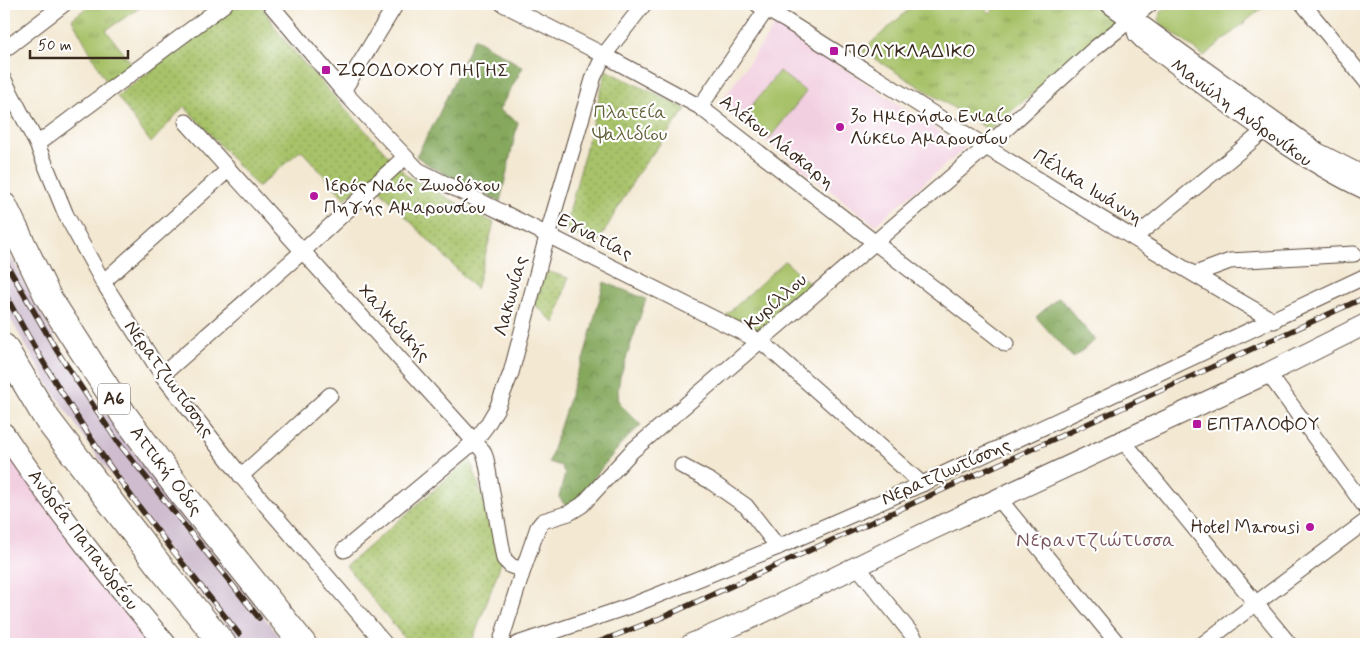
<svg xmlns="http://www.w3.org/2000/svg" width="1370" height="648" viewBox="0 0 1370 648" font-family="Mynerve,sans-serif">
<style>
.built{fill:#f2cfe0}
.railway{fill:#cfbdcf}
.grass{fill:url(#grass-tufts);stroke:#717644}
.forest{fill:url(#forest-crowns);stroke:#60693e}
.park{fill:url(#park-dots);stroke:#717644}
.garden{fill:#a7c269;stroke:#717644}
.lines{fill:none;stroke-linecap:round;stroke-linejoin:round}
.street-casing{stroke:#574639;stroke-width:17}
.secondary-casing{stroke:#574639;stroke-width:22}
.highway-casing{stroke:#574639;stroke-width:28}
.street{stroke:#fff;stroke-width:15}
.secondary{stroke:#fff;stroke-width:20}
.highway{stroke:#fff;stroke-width:26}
.rail-casing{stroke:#3b2a1e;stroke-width:5.5}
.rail{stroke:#fff;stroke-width:4;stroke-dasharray:11;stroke-linecap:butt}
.poi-dot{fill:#b5179e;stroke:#fff;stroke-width:2}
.labels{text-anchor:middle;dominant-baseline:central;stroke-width:4.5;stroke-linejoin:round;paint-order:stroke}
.shield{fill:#fff;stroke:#766a62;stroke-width:1}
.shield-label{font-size:18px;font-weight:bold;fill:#3b2a1e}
.poi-label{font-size:19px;fill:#3b2a1e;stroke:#fff;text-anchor:start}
.park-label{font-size:19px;fill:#615f38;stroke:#fff}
.street-label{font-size:19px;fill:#3b2a1e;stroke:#fff}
.neighbourhood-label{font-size:20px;letter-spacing:1px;fill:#78555c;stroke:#fff}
</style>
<defs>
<pattern id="grass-tufts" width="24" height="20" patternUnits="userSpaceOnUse" patternTransform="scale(1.25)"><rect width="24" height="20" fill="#a7c269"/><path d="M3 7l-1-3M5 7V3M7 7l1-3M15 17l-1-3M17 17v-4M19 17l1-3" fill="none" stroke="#899e56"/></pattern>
<pattern id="forest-crowns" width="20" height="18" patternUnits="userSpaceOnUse" patternTransform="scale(1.25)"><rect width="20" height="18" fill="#85a85d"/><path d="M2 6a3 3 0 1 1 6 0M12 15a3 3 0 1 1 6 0" fill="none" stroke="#6e894c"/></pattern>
<pattern id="park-dots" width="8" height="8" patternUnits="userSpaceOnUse" patternTransform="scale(1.25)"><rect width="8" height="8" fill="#a7c269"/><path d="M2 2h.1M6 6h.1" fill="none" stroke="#899e56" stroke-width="1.8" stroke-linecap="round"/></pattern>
</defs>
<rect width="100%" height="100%" fill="#fff"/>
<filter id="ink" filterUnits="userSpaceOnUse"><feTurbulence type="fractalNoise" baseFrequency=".02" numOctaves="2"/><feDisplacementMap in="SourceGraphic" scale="10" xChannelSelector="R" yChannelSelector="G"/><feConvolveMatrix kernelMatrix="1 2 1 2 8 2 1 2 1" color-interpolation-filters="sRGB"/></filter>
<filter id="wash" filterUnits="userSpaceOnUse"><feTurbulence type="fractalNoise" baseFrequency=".0096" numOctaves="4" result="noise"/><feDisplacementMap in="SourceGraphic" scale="20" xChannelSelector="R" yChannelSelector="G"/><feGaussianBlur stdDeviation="1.12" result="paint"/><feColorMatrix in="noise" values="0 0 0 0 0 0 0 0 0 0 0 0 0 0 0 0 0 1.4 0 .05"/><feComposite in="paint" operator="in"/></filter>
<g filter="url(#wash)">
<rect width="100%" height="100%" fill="#f3e8d2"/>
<g class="built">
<path d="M776 24 965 148 875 225 719 105Z"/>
<path d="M4 440 159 644H4Z"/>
</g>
<path class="railway" d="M4 244 55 339 89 391 168 498 286 644H242L188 578 97 456 50 387 4 308Z"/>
<g class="grass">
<path d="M91 4H139L141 7 106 30 132 64 107 83 72 19Z"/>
<path d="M915 4H979L990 13 999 4H1090L1117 22 989 130 862 51Z"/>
<path d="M785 261 814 288 759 333 725 316Z"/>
</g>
<g class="forest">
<path d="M474 38 523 67 499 110 518 122 500 202 430 166 416 156 437 118Z"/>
<path d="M604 282 646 299 620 377 618 390 619 403 641 425 624 441 603 466 589 485 584 497 570 507 564 504 559 497 565 474 561 466 549 462 577 373 584 357Z"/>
<path d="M1059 297 1095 340 1073 358 1036 317Z"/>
</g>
<g class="park">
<path d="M239 4H259L265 10 276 29 301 60 407 176 494 223 476 289 368 178 345 199 301 150 258 187 184 106 151 143 117 96Z"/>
<path d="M606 70 686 109 638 173 596 246 565 229Z"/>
<path d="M541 269 568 278 555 323 532 302Z"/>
<path d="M470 459 503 558 472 642 464 644H409L346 566Z"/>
</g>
<g class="garden">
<path d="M1172 4H1267L1204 56 1161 24 1159 18 1161 12Z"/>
<path d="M779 71 806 92 769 139 742 118Z"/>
</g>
</g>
<g filter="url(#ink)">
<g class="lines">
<defs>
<g id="street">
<path d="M270 4 343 91 418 170 763 343 922 484"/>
<path d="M503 4 604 55 700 107 1006 344"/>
<path d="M757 4 785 20C947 122 1108 226 1274 321"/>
<path d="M1303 4 1366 81"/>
<path d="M1131 19 1136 35 1143 42C1215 95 1285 154 1366 192"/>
<path d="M4 50 64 4"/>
<path d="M4 80 37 144 66 215 103 282 162 375 241 476 385 644"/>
<path d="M343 91 396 4"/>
<path d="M700 107 770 4"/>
<path d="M186 122 483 451 486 459 504 559 511 566 523 570"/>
<path d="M37 144 225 4"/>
<path d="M1134 238 1264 131"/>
<path d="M1195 274 1230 261 1354 254"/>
<path d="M103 282 228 170"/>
<path d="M1268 373 1366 508"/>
<path d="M162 375 302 252 405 157"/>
<path d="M1124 442 1289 644"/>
<path d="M682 466 710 481 746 506 778 547"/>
<path d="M241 476 330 395"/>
<path d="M999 499 1118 644"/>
<path d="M344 550 475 441 487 425 497 408 511 373 547 236 594 76 604 55 644 4"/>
<path d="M857 566 914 637 917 644"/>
<path d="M500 644 523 570 538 527 543 521 569 513 582 505 632 451 986 147 1094 49 1150 4"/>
<path d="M517 644 633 605 778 547 922 484 1366 276"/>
<path d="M1203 644 1255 604 1366 521"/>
</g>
<g id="secondary">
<path d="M1111 4 1317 153 1366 178"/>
<path d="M4 433C53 507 109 577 166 644"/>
<path d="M691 644 754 617 931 530 1268 373 1366 324"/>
</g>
<g id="highway">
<path d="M4 206 48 297 124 415 178 488 303 644"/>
<path d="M4 347 47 419 158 564 223 644"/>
</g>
</defs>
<use href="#street" class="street-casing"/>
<use href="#secondary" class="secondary-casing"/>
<use href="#highway" class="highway-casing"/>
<use href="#street" class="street"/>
<use href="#secondary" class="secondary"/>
<use href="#highway" class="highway"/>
<defs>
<g id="rail">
<path d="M4 260 57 351 117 441 259 618"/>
<path d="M4 292C33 347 66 401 100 452 143 515 192 575 239 634"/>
<path d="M593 644 661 618 1366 297"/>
</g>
</defs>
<use href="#rail" class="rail-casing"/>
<use href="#rail" class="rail"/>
</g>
</g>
<g class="poi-dot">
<rect x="829" y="46" width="10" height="10" rx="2.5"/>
<rect x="321" y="65" width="10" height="10" rx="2.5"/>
<circle cx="840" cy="127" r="5"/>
<circle cx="314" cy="196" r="5"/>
<rect x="1192" y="419" width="10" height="10" rx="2.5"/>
<circle cx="1310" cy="527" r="5"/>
</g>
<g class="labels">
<rect class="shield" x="98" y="383.5" width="32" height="31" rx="4"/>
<g class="shield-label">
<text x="114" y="399">Α6</text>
</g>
<g class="poi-label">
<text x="844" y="51">ΠΟΛΥΚΛΑΔΙΚΟ</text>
<text x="336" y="70">ΖΩΟΔΟΧΟΥ ΠΗΓΗΣ</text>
<text x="850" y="116">3ο Ημερήσιο Ενιαίο<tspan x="850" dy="22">Λύκειο Αμαρουσίου</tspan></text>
<text x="324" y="185">Ιερός Ναός Ζωοδόχου<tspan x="324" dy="22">Πηγής Αμαρουσίου</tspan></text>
<text x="1207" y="424">ΕΠΤΑΛΟΦΟΥ</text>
<text x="1300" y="527" text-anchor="end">Hotel Marousi</text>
</g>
<g class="park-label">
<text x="630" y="112">Πλατεία<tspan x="630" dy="22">Ψαλιδίου</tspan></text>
</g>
<g class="street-label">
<text transform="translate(1241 113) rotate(36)">Μανώλη Ανδρονίκου</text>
<text transform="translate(777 142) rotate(38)">Αλέκου Λάσκαρη</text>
<text transform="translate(1088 187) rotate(32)">Πέλικα Ιωάννη</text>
<text transform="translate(595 237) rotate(27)">Εγνατίας</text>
<text transform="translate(511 296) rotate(-75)">Λακωνίας</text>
<text transform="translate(776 302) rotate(-41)">Κυρίλλου</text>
<text transform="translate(394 323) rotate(48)">Χαλκιδικής</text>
<text transform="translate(169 379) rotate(54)">Νερατζιωτίσσης</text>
<text transform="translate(166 471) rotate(53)">Αττική Οδός</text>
<text transform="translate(946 472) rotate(-24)">Νερατζιωτίσσης</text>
<text transform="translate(83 540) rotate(53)">Ανδρέα Παπανδρέου</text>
</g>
<g class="neighbourhood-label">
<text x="1096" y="540">Νεραντζιώτισσα</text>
</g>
</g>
<rect width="1370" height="648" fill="none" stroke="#fff" stroke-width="20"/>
<path d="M30 50v8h98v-8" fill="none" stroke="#3b2a1e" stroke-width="2.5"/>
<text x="38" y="50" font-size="15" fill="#3b2a1e" stroke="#ffffff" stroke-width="4" paint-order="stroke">50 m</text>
</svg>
